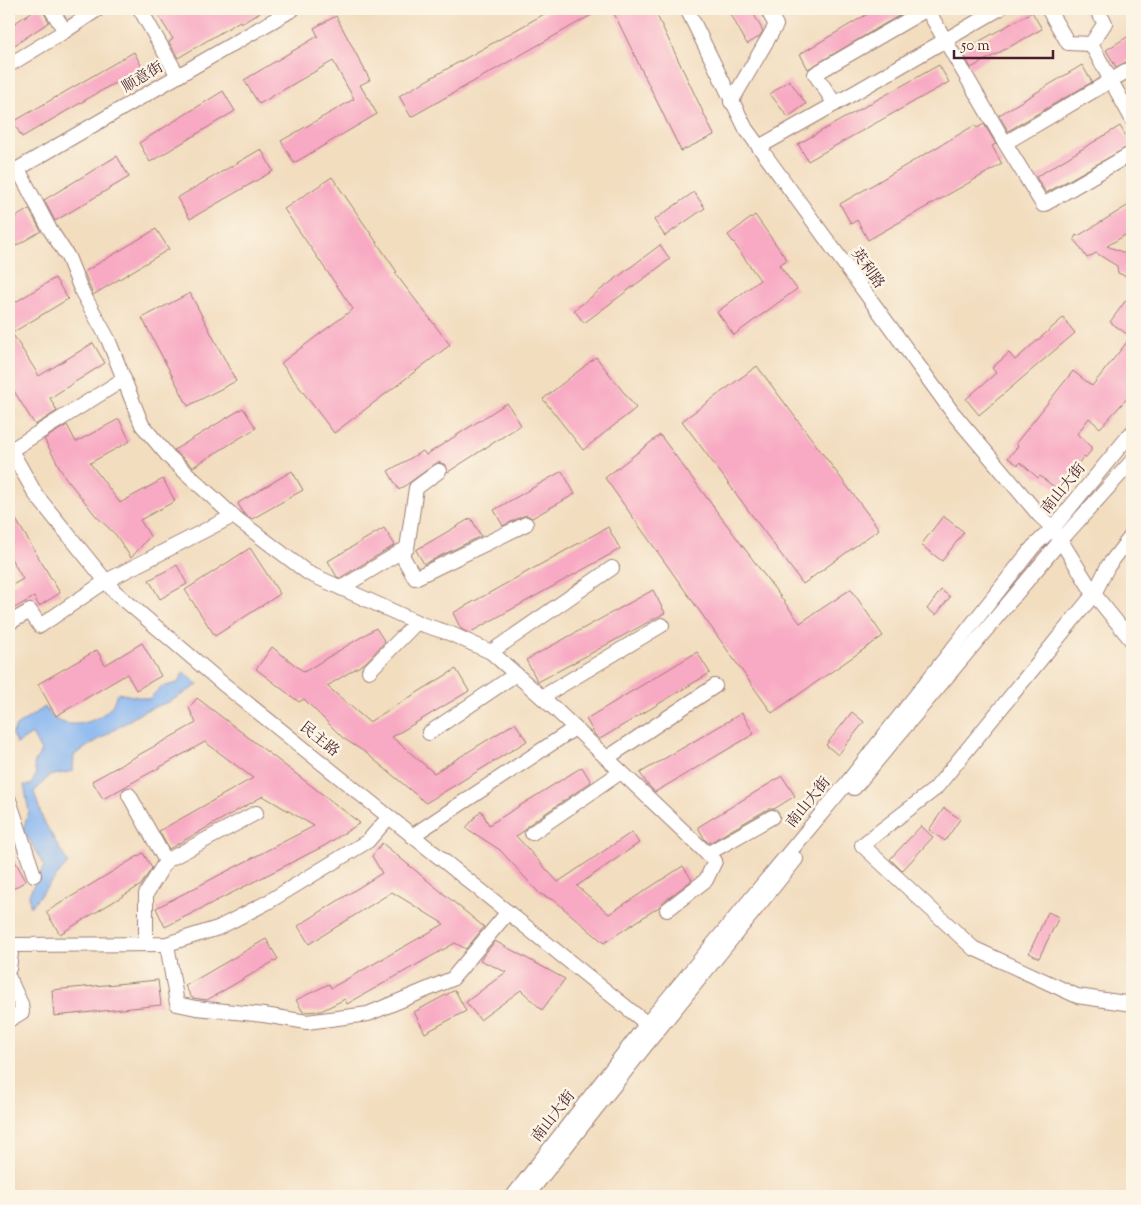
<svg xmlns="http://www.w3.org/2000/svg" width="1141" height="1205" viewBox="0 0 1141 1205" font-family="'Sorts Mill Goudy','Noto Serif SC',serif">
<style>
.water{fill:#86b5f1;stroke:#686a8e}
.building{fill:#f8a9c3}
.lines{fill:none;stroke-linecap:round;stroke-linejoin:round}
.minor-casing{stroke:#9e7e75;stroke-width:16}
.minor{stroke:#fff;stroke-width:14}
.labels{text-anchor:middle;dominant-baseline:central;stroke-width:5;stroke-linejoin:round;paint-order:stroke}
.street-label{font-size:15px;fill:#4a1f2b;stroke:#fcf5e5}
</style>
<rect width="100%" height="100%" fill="#fcf5e5"/>
<filter id="ink" filterUnits="userSpaceOnUse"><feTurbulence type="fractalNoise" baseFrequency=".02" numOctaves="2"/><feDisplacementMap in="SourceGraphic" scale="10" xChannelSelector="R" yChannelSelector="G"/><feConvolveMatrix kernelMatrix="1 2 1 2 8 2 1 2 1" color-interpolation-filters="sRGB"/></filter>
<filter id="wash" filterUnits="userSpaceOnUse"><feTurbulence type="fractalNoise" baseFrequency=".0096" numOctaves="4" result="noise"/><feDisplacementMap in="SourceGraphic" scale="20" xChannelSelector="R" yChannelSelector="G"/><feGaussianBlur stdDeviation="1.12" result="paint"/><feColorMatrix in="noise" values="0 0 0 0 0 0 0 0 0 0 0 0 0 0 0 0 0 1.4 0 .05"/><feComposite in="paint" operator="in"/></filter>
<g filter="url(#wash)">
<rect width="100%" height="100%" fill="#f2ddbf"/>
<path class="water" d="M184 672 198 685 171 701 144 711 74 755 73 771 49 776 34 792 43 820 68 863 30 907 29 894 44 866 23 829 29 812 24 785H31L36 775 34 764 41 751 32 734 17 744 12 735 16 726 45 707C48 711 51 717 55 719 73 730 97 722 110 708 114 704 115 698 117 693L149 699 161 687 178 683Z"/>
<g id="blocks">
<g class="building">
<path d="M36 9H42L49 22 9 49V27Z"/>
<path d="M154 9H266L241 24 240 21 178 58 169 42 173 39Z"/>
<path d="M553 9H602L411 117 399 96Z"/>
<path d="M612 9H654L714 135 681 151Z"/>
<path d="M728 9H751L763 31 759 37 747 44Z"/>
<path d="M876 9H910L808 69 800 54Z"/>
<path d="M1032 12 1042 29 971 68 962 51Z"/>
<path d="M336 16 370 80 360 85 377 114 294 163 281 141 354 99 333 61 259 104 244 80 318 36 314 28Z"/>
<path d="M1132 34V59L1116 67 1106 50Z"/>
<path d="M134 52 142 67 22 137 13 122Z"/>
<path d="M939 65 949 82 808 161 798 144Z"/>
<path d="M1082 65 1092 82 1008 131 999 115Z"/>
<path d="M789 80 806 104 788 117 770 94Z"/>
<path d="M223 91 235 111 150 162 139 143Z"/>
<path d="M984 124 996 144 992 146 1002 164 868 240 857 220 851 224 840 204 975 125 977 128Z"/>
<path d="M1120 126 1131 145 1046 193 1036 177Z"/>
<path d="M261 149 273 171 190 219 177 198Z"/>
<path d="M117 156 129 177 55 221 44 200Z"/>
<path d="M332 177 397 272 395 273 450 345 334 433 281 363 353 309 284 209Z"/>
<path d="M694 192 705 208 665 236 654 220Z"/>
<path d="M1132 203V231L1107 246 1132 256V279L1118 273 1117 266 1096 253 1087 258 1074 239 1076 235 1078 236Z"/>
<path d="M29 209 41 231 9 250V221Z"/>
<path d="M755 215 787 260 779 265 797 289 734 335 717 312 760 280 728 235Z"/>
<path d="M156 229 169 249 93 295 84 272Z"/>
<path d="M660 245 670 259 584 323 574 310Z"/>
<path d="M55 278 68 299 12 333 39 376 93 343 105 363 50 398 57 411 35 425 9 383V306Z"/>
<path d="M1132 292V393L1100 428 1089 418 1077 434 1091 447V451L1085 458 1084 456 1058 490 1040 476 1038 478 1020 462 1018 465 1008 458 1018 446 1016 443 1073 371 1092 386 1131 337 1110 322Z"/>
<path d="M190 293 236 381 188 406 142 318Z"/>
<path d="M1063 318 1075 333 979 415 966 399 996 373 992 368 1009 353 1015 360Z"/>
<path d="M596 357 636 408 583 450 543 399Z"/>
<path d="M757 366 879 529 803 584 682 421Z"/>
<path d="M507 403 521 425 448 472 446 465 438 462 399 490 388 471 423 451 426 455Z"/>
<path d="M243 408 256 428 193 467 174 450Z"/>
<path d="M119 419 130 441 90 463 120 503 163 479 175 501 140 520 150 536 131 558 116 535 96 516 65 477 44 439 67 425 76 442Z"/>
<path d="M660 435 800 623 851 589 883 636 772 713 605 478Z"/>
<path d="M292 471 303 490 252 519 243 513 238 503Z"/>
<path d="M562 471 575 494 532 518 527 515 523 516 503 526 494 510Z"/>
<path d="M9 508 60 593 39 606 34 597 9 611V587L23 579 9 555Z"/>
<path d="M943 516 964 532 942 561 921 545Z"/>
<path d="M471 518 481 536 424 564 416 550Z"/>
<path d="M608 527 620 549 469 633 461 629 453 613Z"/>
<path d="M384 528 395 545 340 578 337 577 328 561Z"/>
<path d="M250 548 280 594 215 636 185 590Z"/>
<path d="M177 565 187 584 160 599 149 580Z"/>
<path d="M653 590 665 613 538 682 526 660Z"/>
<path d="M941 590 950 597 936 615 927 609Z"/>
<path d="M376 628 385 642 365 663 327 686 369 722 456 669 469 691 392 737 434 773 515 723 527 741 426 803 366 753 343 738 304 699 299 702 256 669 272 647 304 672Z"/>
<path d="M142 643 161 676 136 690 127 674 56 716 38 684 97 650 105 665Z"/>
<path d="M697 652 710 673 600 739 595 735 586 719Z"/>
<path d="M197 698 360 823 324 846 165 927 156 908 314 826 263 796 169 849 159 831 253 778 205 742 103 799 92 781 196 723 189 708Z"/>
<path d="M852 712 864 722 838 755 826 745Z"/>
<path d="M742 713 754 734 655 792 648 785 640 773Z"/>
<path d="M582 767 591 782 527 826 524 831 516 836 558 882 632 832 639 843 577 886 609 914 683 866 692 880 662 903 659 907 604 943 555 901 540 894 500 850 466 828 481 810 489 825Z"/>
<path d="M782 776 795 796 774 809H768L709 843 705 840 698 827Z"/>
<path d="M944 808 960 819 945 841 929 830Z"/>
<path d="M921 826 933 837 902 871 890 859Z"/>
<path d="M382 843 484 927 466 949 455 943 347 1004 345 999 321 1011 303 1012 296 1000 329 984 331 988 444 924 392 892 309 944 298 926 382 873 372 856Z"/>
<path d="M9 850 26 881 9 891Z"/>
<path d="M143 853 152 868 141 885 60 934 46 912Z"/>
<path d="M1048 912 1059 917 1039 958 1029 953Z"/>
<path d="M266 939 278 959 207 1000 192 998 185 986Z"/>
<path d="M495 941 565 979 542 1010 521 990 480 1020 466 1002 506 972 480 960Z"/>
<path d="M158 980 161 1005 54 1016 52 990Z"/>
<path d="M455 990 466 1011 425 1033 414 1012Z"/>
</g>
</g>
</g>
<g filter="url(#ink)">
<use href="#blocks" fill-opacity="0" stroke="#9e7e75" stroke-width="1"/>
<g class="lines">
<defs>
<g id="minor">
<path d="M51 9 65 31"/>
<path d="M140 9 178 76"/>
<path d="M687 9 746 129 953 413 1039 515 1053 528 1094 594 1132 641"/>
<path d="M927 9 1005 143 1043 205 1132 153"/>
<path d="M1048 9 1068 43 1091 44"/>
<path d="M1091 44 1132 119"/>
<path d="M1091 44 1105 23 1096 9"/>
<path d="M9 65 65 31 98 9"/>
<path d="M731 102 776 25 767 9"/>
<path d="M835 104 999 9"/>
<path d="M1005 143 1132 68"/>
<path d="M759 147 835 104 815 74 927 9"/>
<path d="M18 169 49 228 68 257 82 292 108 339 142 425 169 457 233 516 308 573 421 624 449 633 491 652 554 708 715 861 706 880 667 910"/>
<path d="M9 174 293 9"/>
<path d="M9 447 36 495 114 591 222 683 641 1019 645 1026"/>
<path d="M11 450 124 379"/>
<path d="M1132 535 1108 566 1094 594 935 789 862 845 973 948 1077 996 1132 1004"/>
<path d="M400 552 415 578 526 524"/>
<path d="M341 588 407 548 416 488 439 471"/>
<path d="M9 623 30 611 40 626 106 581 233 516"/>
<path d="M491 652 612 568"/>
<path d="M369 671 417 622"/>
<path d="M542 697 662 625"/>
<path d="M429 733 516 674"/>
<path d="M607 758 715 686"/>
<path d="M854 788 1061 540 1132 461"/>
<path d="M129 795 166 861 146 894V944"/>
<path d="M9 800 34 875"/>
<path d="M532 833 621 772"/>
<path d="M412 836 575 728"/>
<path d="M707 854 772 817"/>
<path d="M166 861 256 813"/>
<path d="M167 944 177 1004 196 1008 264 1015 307 1022 368 1014 452 979 508 912"/>
<path d="M9 945 167 944 218 928 268 902 368 841 389 817"/>
<path d="M9 969 12 945"/>
<path d="M9 978 21 1004 22 1012 9 1020"/>
<path d="M513 1196 645 1026 846 784 1033 547 1053 528 1132 432"/>
<path d="M527 1196 646 1045 796 859"/>
</g>
</defs>
<use href="#minor" class="minor-casing"/>
<use href="#minor" class="minor"/>
</g>
</g>
<g class="labels">
<g class="street-label">
<text transform="translate(143 78) rotate(-31)">顺意街</text>
<text transform="translate(867 269) rotate(54)">英利路</text>
<text transform="translate(1064 489) rotate(-51)">南山大街</text>
<text transform="translate(319 740) rotate(39)">民主路</text>
<text transform="translate(809 803) rotate(-51)">南山大街</text>
<text transform="translate(554 1117) rotate(-52)">南山大街</text>
</g>
</g>
<rect width="1141" height="1205" fill="none" stroke="#fcf5e5" stroke-width="30"/>
<path d="M954 50v8h99v-8" fill="none" stroke="#4a1f2b" stroke-width="2.5"/>
<text x="961" y="50" font-size="15" fill="#4a1f2b" stroke="#fcf5e5" stroke-width="4" paint-order="stroke">50 m</text>
</svg>
